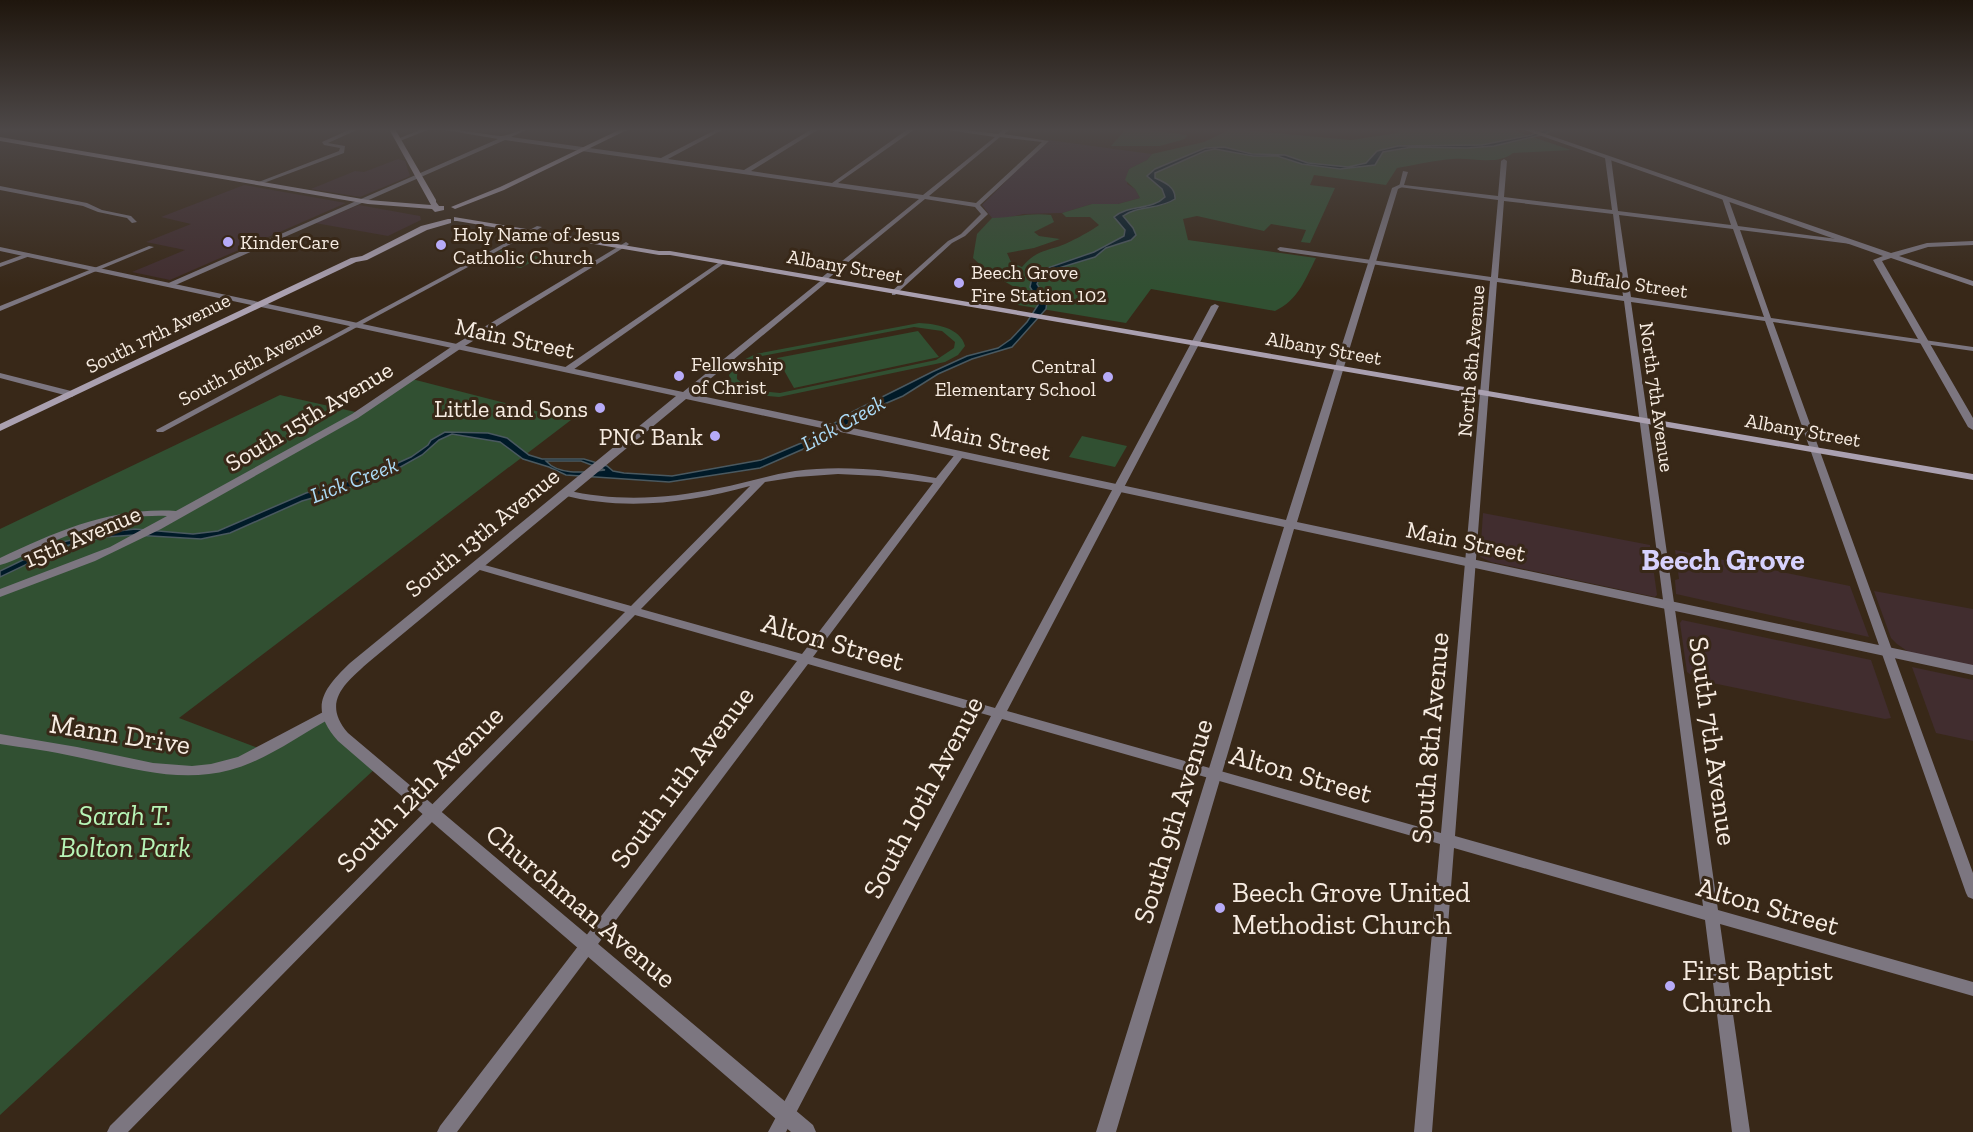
<svg xmlns="http://www.w3.org/2000/svg" width="1973" height="1132" viewBox="0 0 1973 1132" font-family="'Zilla Slab',serif">
<style>
.commercial{fill:#412d2f}
.education{fill:#3f2d36}
.green{fill:#315032;fill-rule:evenodd}
.water{fill:#001a28;stroke:#4a5960;stroke-width:1.5;fill-rule:evenodd}
.lines{fill:none;stroke-linecap:round;stroke-linejoin:round}
.minor{fill:#7c7680;fill-rule:evenodd}
.tertiary{fill:#7c7680;fill-rule:evenodd}
.secondary{fill:#aaa0b0;fill-rule:evenodd}
.poi-dot{fill:#b7abf8;stroke:#382818;stroke-width:2}
.labels{text-anchor:middle;dominant-baseline:central;stroke-width:6;stroke-linejoin:round;paint-order:stroke}
.far-poi-label{font-size:20px;fill:#f7ece2;stroke:#382818;text-anchor:start}
.far-street-label{font-size:20px;fill:#f7ece2;stroke:#382818}
.far-water-label{font-size:22px;font-style:italic;fill:#acdbf7;stroke:#382818}
.street-label{font-size:24px;fill:#f7ece2;stroke:#382818}
.poi-label{font-size:24px;fill:#f7ece2;stroke:#382818;text-anchor:end}
.near-street-label{font-size:28px;fill:#f7ece2;stroke:#382818}
.near-park-label{font-size:28px;font-style:italic;fill:#b7f5b7;stroke:#382818}
.near-poi-label{font-size:28px;fill:#f7ece2;stroke:#382818;text-anchor:start}
.district-label{font-size:30px;font-weight:bold;fill:#d6d1fd;stroke:#382818}
</style>
<rect width="100%" height="100%" fill="#382818"/>
<g class="commercial">
<path d="M398 159 405 161 410 176 360 197 311 189 355 171 364 172Z"/>
<path d="M244 185 346 203 170 280 132 272 185 250 146 242 191 224 161 217Z"/>
<path d="M359 205 420 216 421 220 388 236 315 223Z"/>
<path d="M1483 513 1650 545 1657 595 1655 597 1491 562 1480 557Z"/>
<path d="M1675 550 1850 586 1869 637 1676 594 1675 580 1679 579Z"/>
<path d="M1874 591 1973 609V666L1910 653 1897 644 1891 638Z"/>
<path d="M1682 620 1871 660 1891 718 1885 719 1698 680 1687 672 1680 623Z"/>
<path d="M1912 667 1973 680V741L1936 733Z"/>
</g>
<path class="education" d="M1048 140 1152 154 1147 160 1129 169 1127 184 1135 189 1140 198 1118 204H1092L1062 213 1023 214 1006 218H992L982 205Z"/>
<g class="green">
<path d="M1126 129H1142L1187 135 1185 139 1160 146H1111Z"/>
<path d="M1231 129 1351 140 1398 133 1399 129H1509L1571 150 1513 153C1497 166 1471 157 1453 159 1435 160 1416 165 1397 168L1386 185 1314 175 1310 185 1335 188 1310 243 1301 242 1306 230 1271 224 1264 231 1197 216 1183 219 1188 240 1316 258C1305 280 1298 300 1275 311L1151 289 1126 323 1018 305 1015 298 1016 288 988 272 973 258 977 234 992 218C1012 218 1030 212 1051 215L1054 222 1034 232 1039 236 1060 239 1034 248 1007 253 1011 262 1022 267C1033 253 1044 251 1060 246 1069 243 1091 231 1099 225L1090 217H1066L1062 213 1092 204H1118L1140 198 1135 189 1125 180 1129 169 1147 160 1152 154 1204 142Z"/>
<path d="M502 250 540 257 521 268 482 261Z"/>
<path d="M919 323C935 324 960 327 965 346L958 355 945 362 779 397 747 394 732 385 729 375 739 362 756 354ZM914 327 942 331 955 342 954 348 936 360 780 393 751 390 737 379C736 365 751 360 762 356Z"/>
<path d="M918 331 939 357 794 388 777 358Z"/>
<path d="M408 378 571 420 179 718 263 750 327 715 377 767 0 1115V529L280 395 360 413Z"/>
<path d="M1082 436 1127 446 1115 467 1069 457Z"/>
</g>
<path class="water" d="M1545 129H1554L1545 134 1494 146 1467 148 1412 147 1383 152 1375 165 1340 169 1302 164 1277 156H1253L1215 149 1205 151 1155 173V178C1164 182 1176 187 1175 199 1159 210 1138 205 1123 216L1133 228 1136 235 1131 240 1106 248 1095 257 1042 273 1037 284 1047 301 1046 309 1012 347 972 359 938 374 903 396 861 414 833 436 760 468 669 482 566 475 549 467 523 459 500 442 452 434 439 440 422 455 379 479 302 501 230 533 201 539 134 535 106 537 65 546 0 577V571L58 543 102 533 135 529 193 534 218 531 306 493 371 475 411 457 428 445 431 440 445 432 488 433 507 438 529 455 542 459H584L607 466 613 471 624 473 672 476 761 460 806 441 854 411 932 372 967 356 998 348 1011 339 1027 322 1038 305V300L1030 287 1033 273 1094 252 1124 236 1125 230 1114 217C1129 204 1151 211 1165 197L1162 189 1147 176 1155 169 1205 148 1224 147 1252 154 1285 155 1308 163 1348 167 1366 163 1377 151 1398 146 1482 145 1531 135ZM546 461H581L605 470C585 472 559 476 546 461Z"/>
<g class="lines">
<g class="minor">
<path d="M351 129H359L328 143 345 146 344 153 261 184 256 183 339 151 340 148 324 145 322 142Z"/>
<path d="M422 129H430L400 141 395 140Z"/>
<path d="M439 129C460 129 480 134 501 136 510 136 518 129 528 129L511 137 661 158 717 129H724L668 159 744 170 812 129H819L751 171 832 183 908 129H915L838 183 923 195 995 137 941 129H958L998 134 1004 129H1010L1004 134 1049 141 980 205 988 214 987 215 965 236 952 243 895 295H892V291L948 241 961 234 981 214 975 207 925 199 824 282H821V278L919 199 505 140 171 287 164 285 498 139ZM1000 137 1042 142 976 203 929 196Z"/>
<path d="M1608 156 1611 158 1618 211 1731 225 1722 198 1725 196 1728 198 1738 226 1853 241 1854 242 1851 244 1740 230 1771 318 1973 347V351L1773 322 1973 873V899L1968 897 1966 893 1765 321 1631 302 1718 910 1973 982V996L1720 924 1750 1132H1732L1705 920 1454 848 1432 1132H1414L1440 844 1002 719 786 1132H768L991 716 808 664 457 1132H437L440 1126 797 661 635 615 128 1132H107L110 1126 625 612 473 568 472 566 473 564H481L631 606 750 486C688 503 625 511 562 495L560 493 562 491 565 490C617 502 667 499 719 488 745 483 769 475 795 471 842 465 890 470 936 478L957 452H963L965 454 813 657 995 708 1211 306 1215 304 1219 306 1007 711 1441 833 1490 281 1280 251 1277 249 1280 247 1491 277 1498 200 1399 187 1403 171 1408 172 1404 185 1498 196 1501 161 1504 159 1507 161 1504 197 1612 210 1605 158ZM1504 201 1613 214 1623 296 1498 278ZM1619 215 1733 229 1764 317 1631 297ZM1497 282 1624 301 1703 906 1455 836ZM838 474 879 476 933 483 802 654 641 609 765 482 797 477Z"/>
<path d="M0 186 87 203 102 210 131 216 137 222 132 223 127 218 98 212 83 206 0 190Z"/>
<path d="M537 226 542 227 163 432H157L156 430Z"/>
<path d="M626 242 629 244 628 245 460 349 358 418 161 529 95 561 0 597V589L110 547 167 516C125 514 85 528 47 544 31 551 16 561 0 565V558C58 531 111 507 176 511L352 414 454 345Z"/>
<path d="M149 246 154 247 0 311V306Z"/>
<path d="M28 253 30 254V256L0 267V263Z"/>
<path d="M721 261 726 262 570 372H564V368Z"/>
<path d="M0 373 75 392 76 394 72 397 0 378Z"/>
<path d="M327 710 331 712 333 715 331 718C298 736 267 760 230 770 178 784 128 767 77 757 51 751 26 748 0 744V734L77 747 153 763 192 766 211 764 238 757Z"/>
</g>
<g class="tertiary">
<path d="M1522 129H1531L1891 253 1927 243 1973 241V245L1928 247 1899 256 1973 281V286L1891 258 1882 261 1973 418V430L1968 427 1873 260 1883 256Z"/>
<path d="M1401 184 1404 186 1398 189 1297 522 1973 665V675L1294 529 1116 1132H1096L1284 527 686 399 370 661C345 683 321 702 348 733L813 1125 816 1132H791L338 741C309 708 322 690 350 663L676 396 0 251V247L683 392 824 278 828 280 827 282 692 394 1286 520 1392 188Z"/>
</g>
<g class="secondary">
<path d="M389 129H395L436 200V202L439 206H444V210L435 212 432 209 368 204 0 141V137L368 200 431 205Z"/>
<path d="M621 129H629L504 190 455 209 451 207 500 187Z"/>
<path d="M454 217 659 251H670L1973 474V480L670 255H659L457 221H454Z"/>
<path d="M448 219H451V223L427 230 367 260 356 262 0 431V424L351 258 362 256 421 226Z"/>
</g>
</g>
<linearGradient id="sky" x2="0" y2="1"><stop stop-color="#1f160d"/><stop offset="0.45" stop-color="#4d4848"/><stop offset="1" stop-color="#4d4848" stop-opacity="0"/></linearGradient>
<rect width="1973" height="288" fill="url(#sky)"/>
<g class="poi-dot">
<circle cx="228" cy="242" r="6"/>
<circle cx="441" cy="245" r="6"/>
<circle cx="959" cy="283" r="6"/>
<circle cx="679" cy="376" r="6"/>
<circle cx="1108" cy="377" r="6"/>
<circle cx="600" cy="408" r="6"/>
<circle cx="715" cy="436" r="6"/>
<circle cx="1220" cy="908" r="6"/>
<circle cx="1670" cy="986" r="6"/>
</g>
<g class="labels">
<g class="far-poi-label">
<text x="453" y="234">Holy Name of Jesus<tspan x="453" dy="23">Catholic Church</tspan></text>
<text x="240" y="242">KinderCare</text>
<text x="971" y="272">Beech Grove<tspan x="971" dy="23">Fire Station 102</tspan></text>
<text x="691" y="364">Fellowship<tspan x="691" dy="23">of Christ</tspan></text>
<text x="1096" y="366" text-anchor="end">Central<tspan x="1096" dy="23">Elementary School</tspan></text>
</g>
<g class="far-street-label">
<text transform="translate(845 266) rotate(10)">Albany Street</text>
<text transform="translate(1629 283) rotate(8)">Buffalo Street</text>
<text transform="translate(158 333) rotate(-26)">South 17th Avenue</text>
<text transform="translate(1324 348) rotate(10)">Albany Street</text>
<text transform="translate(1471 361) rotate(-85)">North 8th Avenue</text>
<text transform="translate(250 363) rotate(-28)">South 16th Avenue</text>
<text transform="translate(1657 397) rotate(82)">North 7th Avenue</text>
<text transform="translate(1803 430) rotate(10)">Albany Street</text>
</g>
<g class="far-water-label">
<text transform="translate(843 423) rotate(-29)">Lick Creek</text>
<text transform="translate(354 480) rotate(-21)">Lick Creek</text>
</g>
<g class="street-label">
<text transform="translate(515 338) rotate(12)">Main Street</text>
<text transform="translate(309 416) rotate(-31)">South 15th Avenue</text>
<text transform="translate(991 440) rotate(12)">Main Street</text>
<text transform="translate(482 532) rotate(-39)">South 13th Avenue</text>
<text transform="translate(82 536) rotate(-23)">15th Avenue</text>
<text transform="translate(1466 541) rotate(12)">Main Street</text>
</g>
<g class="poi-label">
<text x="588" y="408">Little and Sons</text>
<text x="703" y="436">PNC Bank</text>
</g>
<g class="near-street-label">
<text transform="translate(833 642) rotate(16)">Alton Street</text>
<text transform="translate(120 734) rotate(9)">Mann Drive</text>
<text transform="translate(1430 738) rotate(-85)">South 8th Avenue</text>
<text transform="translate(1713 741) rotate(82)">South 7th Avenue</text>
<text transform="translate(1301 774) rotate(16)">Alton Street</text>
<text transform="translate(682 777) rotate(-53)">South 11th Avenue</text>
<text transform="translate(420 789) rotate(-45)">South 12th Avenue</text>
<text transform="translate(923 797) rotate(-62)">South 10th Avenue</text>
<text transform="translate(1173 821) rotate(-73)">South 9th Avenue</text>
<text transform="translate(581 906) rotate(40)">Churchman Avenue</text>
<text transform="translate(1768 906) rotate(16)">Alton Street</text>
</g>
<g class="near-park-label">
<text x="125" y="815">Sarah T.<tspan x="125" dy="32">Bolton Park</tspan></text>
</g>
<g class="near-poi-label">
<text x="1232" y="892">Beech Grove United<tspan x="1232" dy="32">Methodist Church</tspan></text>
<text x="1682" y="970">First Baptist<tspan x="1682" dy="32">Church</tspan></text>
</g>
<g class="district-label">
<text x="1723" y="560">Beech Grove</text>
</g>
</g>
</svg>
